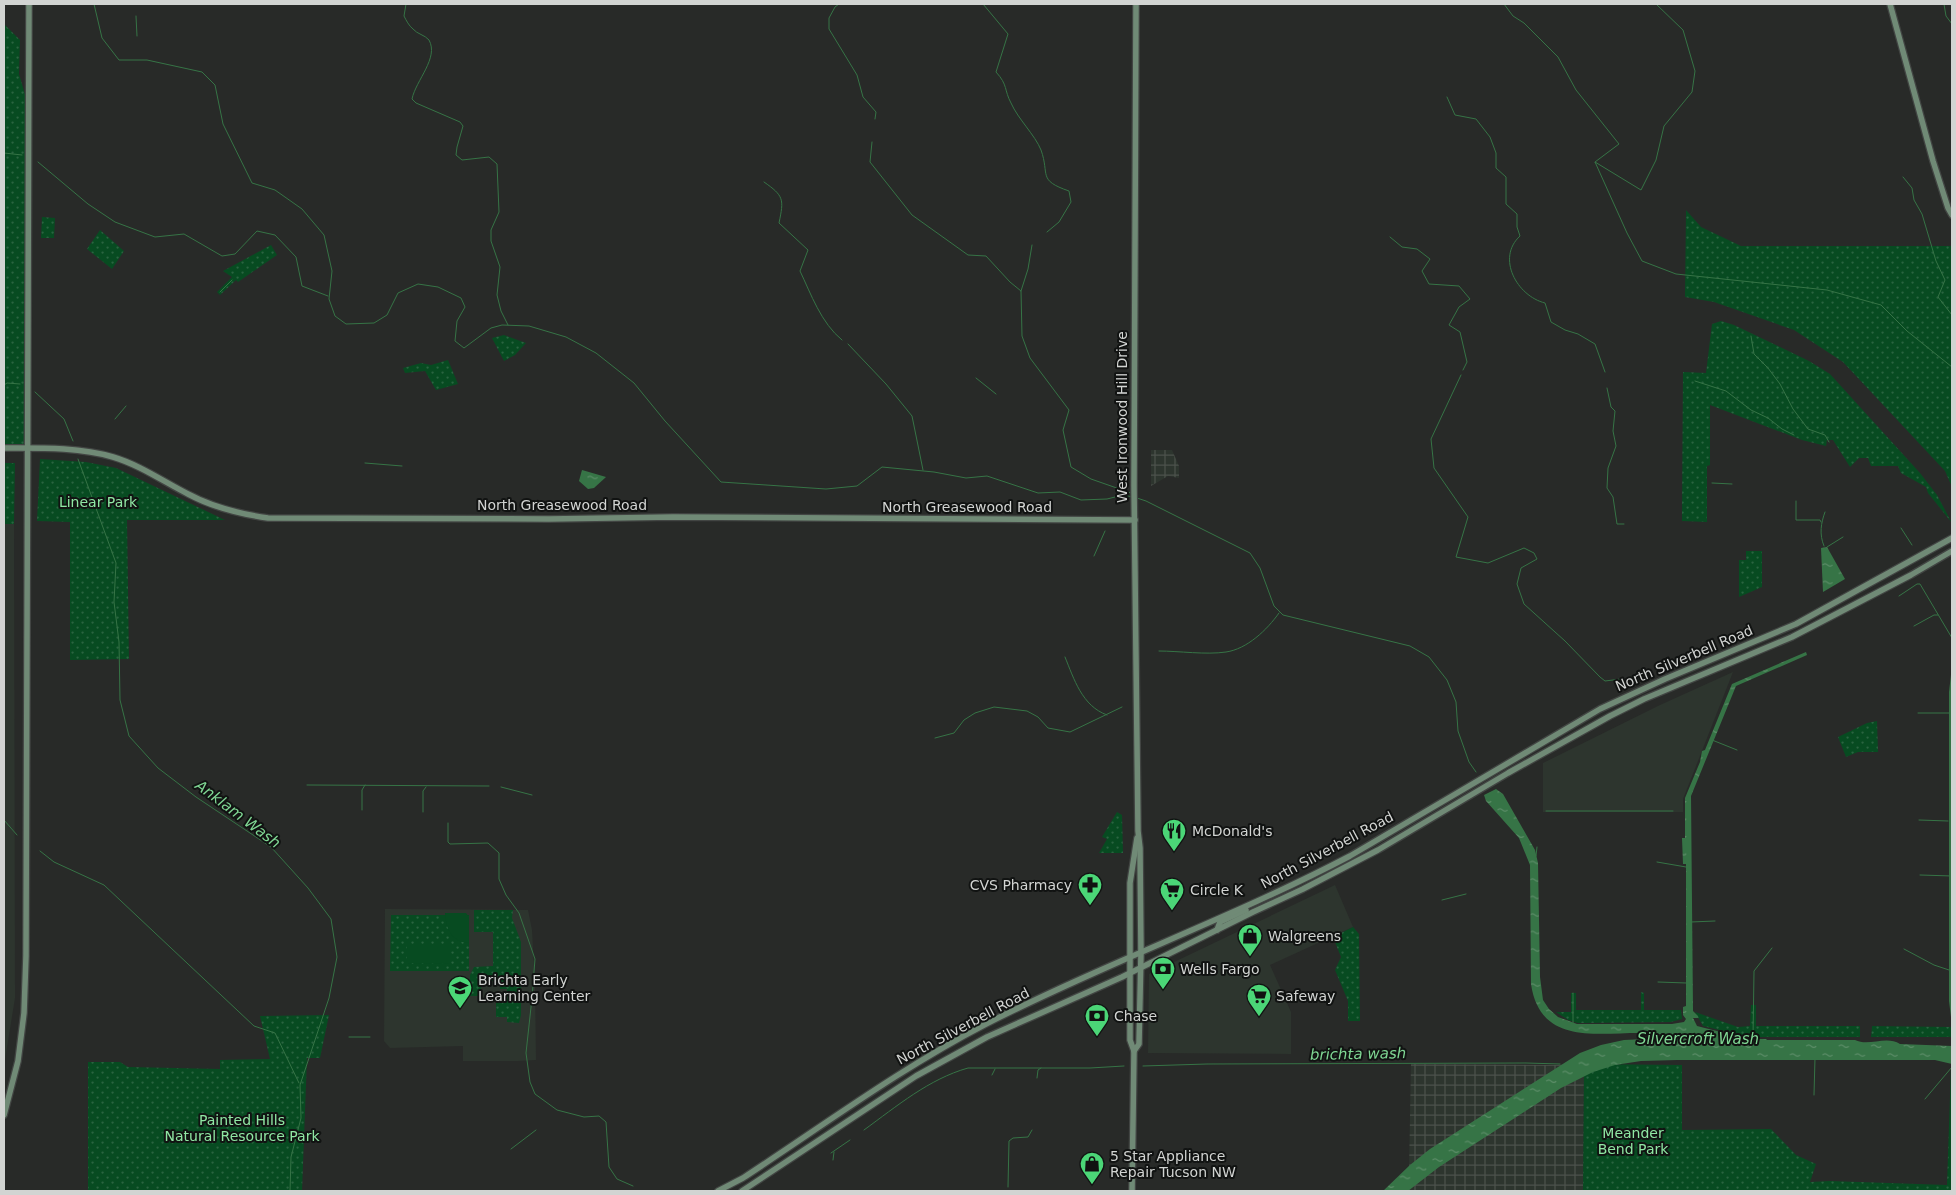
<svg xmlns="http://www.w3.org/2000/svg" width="1956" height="1195" viewBox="0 0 1956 1195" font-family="'DejaVu Sans',sans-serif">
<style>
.built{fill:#2d352e}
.industrial{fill:url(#industrial-grid)}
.grass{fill:url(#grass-dots)}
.garden{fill:#074b21}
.water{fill:url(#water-ripples)}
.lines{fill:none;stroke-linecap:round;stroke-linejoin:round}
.stream{stroke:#367446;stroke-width:1}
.secondary-casing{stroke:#424543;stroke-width:8}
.secondary{stroke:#708a76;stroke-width:5.5}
.labels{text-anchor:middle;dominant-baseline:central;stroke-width:4;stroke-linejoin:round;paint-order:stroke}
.street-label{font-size:14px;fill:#d2d4d2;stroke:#111312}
.park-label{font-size:14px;fill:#8fe7a3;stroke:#111312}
.poi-label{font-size:14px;fill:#d2d4d2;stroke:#111312;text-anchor:start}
.water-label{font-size:15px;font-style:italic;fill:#7fd693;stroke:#111312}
</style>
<defs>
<pattern id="industrial-grid" width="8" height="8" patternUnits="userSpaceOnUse" patternTransform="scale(1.25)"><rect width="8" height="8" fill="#2d352e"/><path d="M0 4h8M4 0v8" fill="none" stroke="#4b514b"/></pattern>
<pattern id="grass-dots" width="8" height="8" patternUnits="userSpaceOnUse" patternTransform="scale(1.25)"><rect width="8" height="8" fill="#074b21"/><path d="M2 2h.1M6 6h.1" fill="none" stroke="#2a6440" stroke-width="1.8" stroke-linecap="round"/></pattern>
<pattern id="water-ripples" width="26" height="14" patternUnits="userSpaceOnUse" patternTransform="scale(1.25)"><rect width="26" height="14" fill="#367446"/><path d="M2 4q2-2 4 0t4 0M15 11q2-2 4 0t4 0" fill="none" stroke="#5c8d68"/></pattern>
</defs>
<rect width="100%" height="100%" fill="#282a28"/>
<g class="built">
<path d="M4 524H14L15 998 4 1066Z"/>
<path d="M1733 672 1683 799V812H1543V763L1660 705Z"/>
<path d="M1335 885 1353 927 1270 965 1291 1012V1054L1148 1053 1149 974Z"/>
<path d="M385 909 528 910 532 930 535 984 536 1060 518 1061H463V1046L390 1048 384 1041Z"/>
</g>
<g class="industrial">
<path d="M1151 450H1172L1179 466V478L1168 476 1151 486Z"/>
<path d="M1411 1064 1555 1065 1584 1064 1583 1191H1387L1409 1171Z"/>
</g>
<g class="grass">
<path d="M4 24 20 40 19 74 29 108V249L24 448 4 449Z"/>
<path d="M1686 210 1701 227 1741 246H1952V487L1945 471 1843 362 1794 330 1714 302 1685 297Z"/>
<path d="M42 217 55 218 54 238H41Z"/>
<path d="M100 230 124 251 112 269 87 249Z"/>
<path d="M271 245 277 255 238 282 236 280 220 295 217 292 232 277 223 271Z"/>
<path d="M1721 321 1734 325 1809 361 1830 374 1920 473 1937 495 1952 523 1928 493 1926 487 1901 473 1898 466H1871L1868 458H1859L1850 467 1833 440H1827L1826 446 1802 440 1710 405V465L1707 466V522L1682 521 1683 372 1706 373 1712 324Z"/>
<path d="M504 335 526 343 515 355 504 361 492 338Z"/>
<path d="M448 360 458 384 436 390 425 371 405 373 403 368 421 363 431 365Z"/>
<path d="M40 459 86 462 116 468 225 520H127L129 659 70 660V522L37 521Z"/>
<path d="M4 463H15L14 524H4Z"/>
<path d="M1746 551H1762V587L1739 597V560H1746Z"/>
<path d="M1877 721 1878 752H1858L1846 757 1838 737 1867 723Z"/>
<path d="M1117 812 1122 815 1123 853H1099L1107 839 1102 837Z"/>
<path d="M474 910H513L512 918 521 942V1015L519 1023 507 1022V1017H496V993H507V989H500V981H481V996H469L470 975 474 967 493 966V932H474Z"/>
<path d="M391 915H469V971H390Z"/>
<path d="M1353 927 1359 934 1360 1021H1348V1001L1335 970 1341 957 1333 937Z"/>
<path d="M1641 992 1644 993V1010H1681L1682 1019 1671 1022 1578 1023 1568 1020 1556 1012H1571V993H1576V1010H1641Z"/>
<path d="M1751 1005H1756V1026H1860V1037H1748L1703 1026 1695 1012 1738 1027 1750 1026Z"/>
<path d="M329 1015 320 1058H307L302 1191H88V1062H120L128 1067 220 1069V1060L270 1059 260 1016Z"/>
<path d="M1952 1025V1191H1583L1584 1064 1682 1065V1130L1771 1129 1796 1155 1816 1164 1810 1182 1830 1181 1947 1185 1952 1037H1871L1872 1026 1952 1027Z"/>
</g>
<g class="garden">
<path d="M445 913H466L469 917V943C451 942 446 928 445 913Z"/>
<path d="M407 945H449V964L407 963Z"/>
</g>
<g class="water">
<path d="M582 470 606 477 594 488 588 489 579 481Z"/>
<path d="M1827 547 1845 579 1823 592 1821 548Z"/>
<path d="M1806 652 1807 655 1736 686 1691 796 1693 1011 1698 1016V1018H1693L1697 1026 1748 1039H1766L1767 1040H1855C1869 1047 1886 1035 1900 1044L1952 1046V1064L1935 1060H1677L1641 1061 1615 1065 1593 1072 1561 1088 1439 1167 1408 1191H1383L1410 1165 1430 1149 1580 1053 1601 1045 1624 1040 1693 1037V1036C1675 1036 1657 1033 1639 1033 1593 1033 1540 1044 1531 984L1530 865 1519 838 1486 801 1484 795 1496 789 1503 794 1535 850 1538 863 1540 977 1543 1000 1549 1009 1558 1017 1577 1024H1672L1684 1022 1686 1019 1683 1015V1007L1686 1006V864H1683L1682 838H1685V798L1700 762 1702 751 1705 750 1732 684Z"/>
<path d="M1952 666V1025L1949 1001V692Z"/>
</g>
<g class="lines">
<g class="stream">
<path d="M94 4 102 38 119 60H147L202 72 215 85 223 124 252 183 275 190 302 209 324 235 332 271 329 299 335 316 346 324 374 323 387 315 398 293 418 284 438 287 461 298 465 307 457 321 455 341 464 348 491 328 502 325 529 326 566 337 596 353 634 383 665 421 721 482 826 489 857 486 882 467 934 472 966 478 987 476 1038 493 1060 492 1081 500 1107 499 1123 495 1133 497"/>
<path d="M406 4 404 16C406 20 409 26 413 29 417 34 425 35 429 40 439 58 416 80 412 99L416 103 460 122 463 126 457 147 456 155 462 160 489 157 497 164 499 212 491 230V241L500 267 497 295 501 311 508 325"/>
<path d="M839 4 835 7 829 18V29L857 75 863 97 876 112 875 119"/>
<path d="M983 4 1008 34 996 72C1008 85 1004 90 1011 103 1018 119 1035 135 1041 150 1050 175 1037 180 1069 191L1071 202 1059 222 1047 232"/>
<path d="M1504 4 1513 16 1524 23 1558 57 1576 90 1619 144 1595 162"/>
<path d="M1656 4 1683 30 1695 71 1692 92 1664 126 1656 160 1641 190 1595 162 1627 233 1642 261 1676 274 1827 290 1881 305 1907 331 1952 367"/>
<path d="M1944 4 1946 16 1952 24"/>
<path d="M136 16 137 36"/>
<path d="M1447 97 1455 115 1476 119 1490 137 1496 153V168L1506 177V204L1517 214V227L1520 236C1496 258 1517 296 1545 303L1551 322 1565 330 1578 334 1595 344 1605 372"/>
<path d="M872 142 870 162 912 215 968 255 986 256 1010 282 1021 291 1022 336 1030 358 1069 410 1063 430 1071 467 1091 479 1131 493"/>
<path d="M4 153 22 155"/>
<path d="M38 162 88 204 115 222 155 237 184 234 222 256 235 254 257 231 275 235 296 257 302 286 328 296"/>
<path d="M1903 177 1912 188 1914 200 1922 214 1936 261 1945 280 1938 297 1952 315"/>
<path d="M764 182C784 196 784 199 779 223L808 250 800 271C811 294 821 323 842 340"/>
<path d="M1390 237 1402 247 1417 249 1430 259 1422 271 1429 284 1459 286 1470 299 1459 307 1449 325 1460 332 1467 362 1463 370"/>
<path d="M1021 291 1028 269 1032 245"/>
<path d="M220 292 232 280"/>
<path d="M1751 336 1754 354 1768 368 1780 384 1793 409 1808 429 1825 435 1829 442"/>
<path d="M848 344 886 384 912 416 923 470"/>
<path d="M1461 375 1431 439 1434 468 1468 517 1456 557 1488 563 1524 548 1534 553 1537 559 1521 568 1517 584 1524 604 1565 641 1600 677 1605 681 1621 679"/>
<path d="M976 378 996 394"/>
<path d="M1695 381 1726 391 1751 410 1768 418 1782 429 1794 435"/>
<path d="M4 385 7 383 20 384"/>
<path d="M1607 388 1611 407 1615 411 1613 431 1616 446 1608 468 1607 488 1613 497 1617 524H1624"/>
<path d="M35 392 64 419 73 441"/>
<path d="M115 419 126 406"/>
<path d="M78 459 116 563 114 602 119 642 120 700 129 736 158 768 196 797 271 847 308 888 331 919 337 957 329 998 300 1085 301 1118 291 1157 290 1191"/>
<path d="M365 463 402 466"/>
<path d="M1712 483 1732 484"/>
<path d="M1137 498 1146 501 1250 553 1260 568 1274 606 1283 615 1410 646 1429 657 1447 680 1456 702 1458 731 1469 762 1476 772"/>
<path d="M1796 501V520H1820L1821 522"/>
<path d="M1901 528 1912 545"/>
<path d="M1824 546C1819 534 1821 523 1825 512"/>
<path d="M1827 547 1843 537"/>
<path d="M1094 556 1105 531"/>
<path d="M1899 596 1917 584H1920L1952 638"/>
<path d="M1914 626 1934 615H1938"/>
<path d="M1159 651C1179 651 1206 655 1226 652 1247 649 1267 630 1279 613"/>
<path d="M1065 657C1074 679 1082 706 1107 715"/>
<path d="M1918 713H1952"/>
<path d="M935 738 954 733 964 720 975 713 994 707 1027 711 1038 717 1048 728 1070 732 1122 707"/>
<path d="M1712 740 1737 750"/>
<path d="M307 785 489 786"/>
<path d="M501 787 532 795"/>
<path d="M362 810V790L365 785"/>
<path d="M1546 811H1673"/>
<path d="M423 812V791L426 787"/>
<path d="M4 820 17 835"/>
<path d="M1919 820 1948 821"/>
<path d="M448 823V842L450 844 488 843 499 853V879L506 895 519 913 535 959 532 998 526 1053 530 1082 535 1094 557 1110 584 1117 599 1116 606 1122 609 1167 617 1179 633 1186"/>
<path d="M40 851 54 862 104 885 254 1026 275 1033 299 1083"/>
<path d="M1536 856 1537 847"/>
<path d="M1657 862 1686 867"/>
<path d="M1920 875 1952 876"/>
<path d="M1442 900 1466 894"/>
<path d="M1691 922 1715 921"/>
<path d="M1904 949 1934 965 1952 971"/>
<path d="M1658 982 1686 983"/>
<path d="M1573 993V1024"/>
<path d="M349 1037H370"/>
<path d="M1753 1038 1754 971 1772 948"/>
<path d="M1143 1066 1207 1064 1526 1063 1560 1064"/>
<path d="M992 1075 995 1069"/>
<path d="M1037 1078 1038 1070 1041 1068"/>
<path d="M1814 1095 1815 1058"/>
<path d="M1925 1099 1952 1067"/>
<path d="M864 1130C897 1106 929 1079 968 1068H1090L1124 1066"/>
<path d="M511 1149 536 1130"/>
<path d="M831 1153 850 1140"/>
<path d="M833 1160 834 1152"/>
<path d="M1008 1187 1009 1141 1013 1138 1028 1137 1032 1130"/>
</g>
<defs>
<g id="secondary">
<path d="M1890 4 1933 161 1948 208 1952 215"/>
<path d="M4 448C40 448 79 447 113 457 140 465 164 482 188 494 214 508 240 514 268 518L549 519 673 517 1135 520"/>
<path d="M1217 930 1220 922 1246 910"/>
<path d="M1134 1051 1139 1044 1141 953 1140 848 1138 831 1134 486 1136 4"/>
<path d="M4 1115 18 1061 24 1013 26 956 29 4"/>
<path d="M718 1191 743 1178C824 1125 901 1068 986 1024 1105 963 1232 918 1350 856L1600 709 1665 679 1796 624 1952 538"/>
<path d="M742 1191 916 1076 987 1037 1122 977 1253 912 1303 889 1378 850 1508 773 1610 716 1644 699 1792 637 1911 575 1952 551"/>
<path d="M1132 1191 1134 1051 1130 1040V883L1137 838"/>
</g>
</defs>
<use href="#secondary" class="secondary-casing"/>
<use href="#secondary" class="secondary"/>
</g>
<defs>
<symbol id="restaurant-pin" viewBox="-11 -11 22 30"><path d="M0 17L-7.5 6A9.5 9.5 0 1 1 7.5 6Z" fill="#4bd677" stroke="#111312"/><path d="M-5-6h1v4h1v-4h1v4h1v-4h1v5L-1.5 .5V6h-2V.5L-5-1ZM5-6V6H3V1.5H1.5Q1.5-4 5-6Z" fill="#111"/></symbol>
<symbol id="pharmacy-pin" viewBox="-11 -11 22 30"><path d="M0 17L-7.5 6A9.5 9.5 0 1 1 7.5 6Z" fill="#4bd677" stroke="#111312"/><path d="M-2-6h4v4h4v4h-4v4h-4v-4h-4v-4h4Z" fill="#111"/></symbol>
<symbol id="supermarket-pin" viewBox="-11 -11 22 30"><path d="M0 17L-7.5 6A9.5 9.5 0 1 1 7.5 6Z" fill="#4bd677" stroke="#111312"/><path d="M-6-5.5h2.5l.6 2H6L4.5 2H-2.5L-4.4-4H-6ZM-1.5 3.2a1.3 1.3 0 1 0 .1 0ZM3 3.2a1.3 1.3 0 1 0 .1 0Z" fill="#111"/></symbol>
<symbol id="shop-pin" viewBox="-11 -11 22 30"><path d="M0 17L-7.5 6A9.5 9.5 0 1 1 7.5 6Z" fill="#4bd677" stroke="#111312"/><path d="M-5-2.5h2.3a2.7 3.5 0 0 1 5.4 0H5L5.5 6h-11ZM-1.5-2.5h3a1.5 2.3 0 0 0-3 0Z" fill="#111"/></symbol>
<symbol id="bank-pin" viewBox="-11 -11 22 30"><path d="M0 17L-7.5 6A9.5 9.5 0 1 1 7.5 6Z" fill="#4bd677" stroke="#111312"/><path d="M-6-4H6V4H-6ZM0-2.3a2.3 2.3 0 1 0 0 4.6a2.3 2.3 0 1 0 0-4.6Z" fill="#111"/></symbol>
<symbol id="school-pin" viewBox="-11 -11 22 30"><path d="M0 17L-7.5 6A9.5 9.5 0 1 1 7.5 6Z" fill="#4bd677" stroke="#111312"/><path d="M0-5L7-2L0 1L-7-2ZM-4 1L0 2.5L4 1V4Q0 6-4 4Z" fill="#111"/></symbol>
</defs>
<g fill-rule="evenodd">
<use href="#restaurant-pin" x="1160" y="817" width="28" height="38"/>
<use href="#pharmacy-pin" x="1076" y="871" width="28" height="38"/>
<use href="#supermarket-pin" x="1158" y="876" width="28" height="38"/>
<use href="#shop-pin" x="1236" y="922" width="28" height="38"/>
<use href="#bank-pin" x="1149" y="955" width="28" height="38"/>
<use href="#school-pin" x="446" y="974" width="28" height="38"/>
<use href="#supermarket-pin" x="1245" y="982" width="28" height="38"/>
<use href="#bank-pin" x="1083" y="1002" width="28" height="38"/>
<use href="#shop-pin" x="1078" y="1150" width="28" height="38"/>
</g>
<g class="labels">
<g class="street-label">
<text transform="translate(1122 417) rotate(-90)">West Ironwood Hill Drive</text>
<text x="562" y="505">North Greasewood Road</text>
<text x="967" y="507">North Greasewood Road</text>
<text transform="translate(1684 658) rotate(-23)">North Silverbell Road</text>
<text transform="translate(1327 850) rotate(-28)">North Silverbell Road</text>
<text transform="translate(963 1026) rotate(-28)">North Silverbell Road</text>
</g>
<g class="park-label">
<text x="98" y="502">Linear Park</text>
<text x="242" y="1120">Painted Hills<tspan x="242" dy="16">Natural Resource Park</tspan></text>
<text x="1633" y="1133">Meander<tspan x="1633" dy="16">Bend Park</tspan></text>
</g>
<g class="poi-label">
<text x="1192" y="831">McDonald's</text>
<text x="1072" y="885" text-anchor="end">CVS Pharmacy</text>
<text x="1190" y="890">Circle K</text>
<text x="1268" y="936">Walgreens</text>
<text x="1180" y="969">Wells Fargo</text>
<text x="478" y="980">Brichta Early<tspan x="478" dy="16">Learning Center</tspan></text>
<text x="1276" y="996">Safeway</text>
<text x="1114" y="1016">Chase</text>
<text x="1110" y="1156">5 Star Appliance<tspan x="1110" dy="16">Repair Tucson NW</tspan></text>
</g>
<g class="water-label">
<text transform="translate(238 814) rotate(37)">Anklam Wash</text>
<text x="1698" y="1039">Silvercroft Wash</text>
<text transform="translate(1358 1054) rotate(-1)">brichta wash</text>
</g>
</g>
<rect width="1956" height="1195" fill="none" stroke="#d2d4d2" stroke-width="10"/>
</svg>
